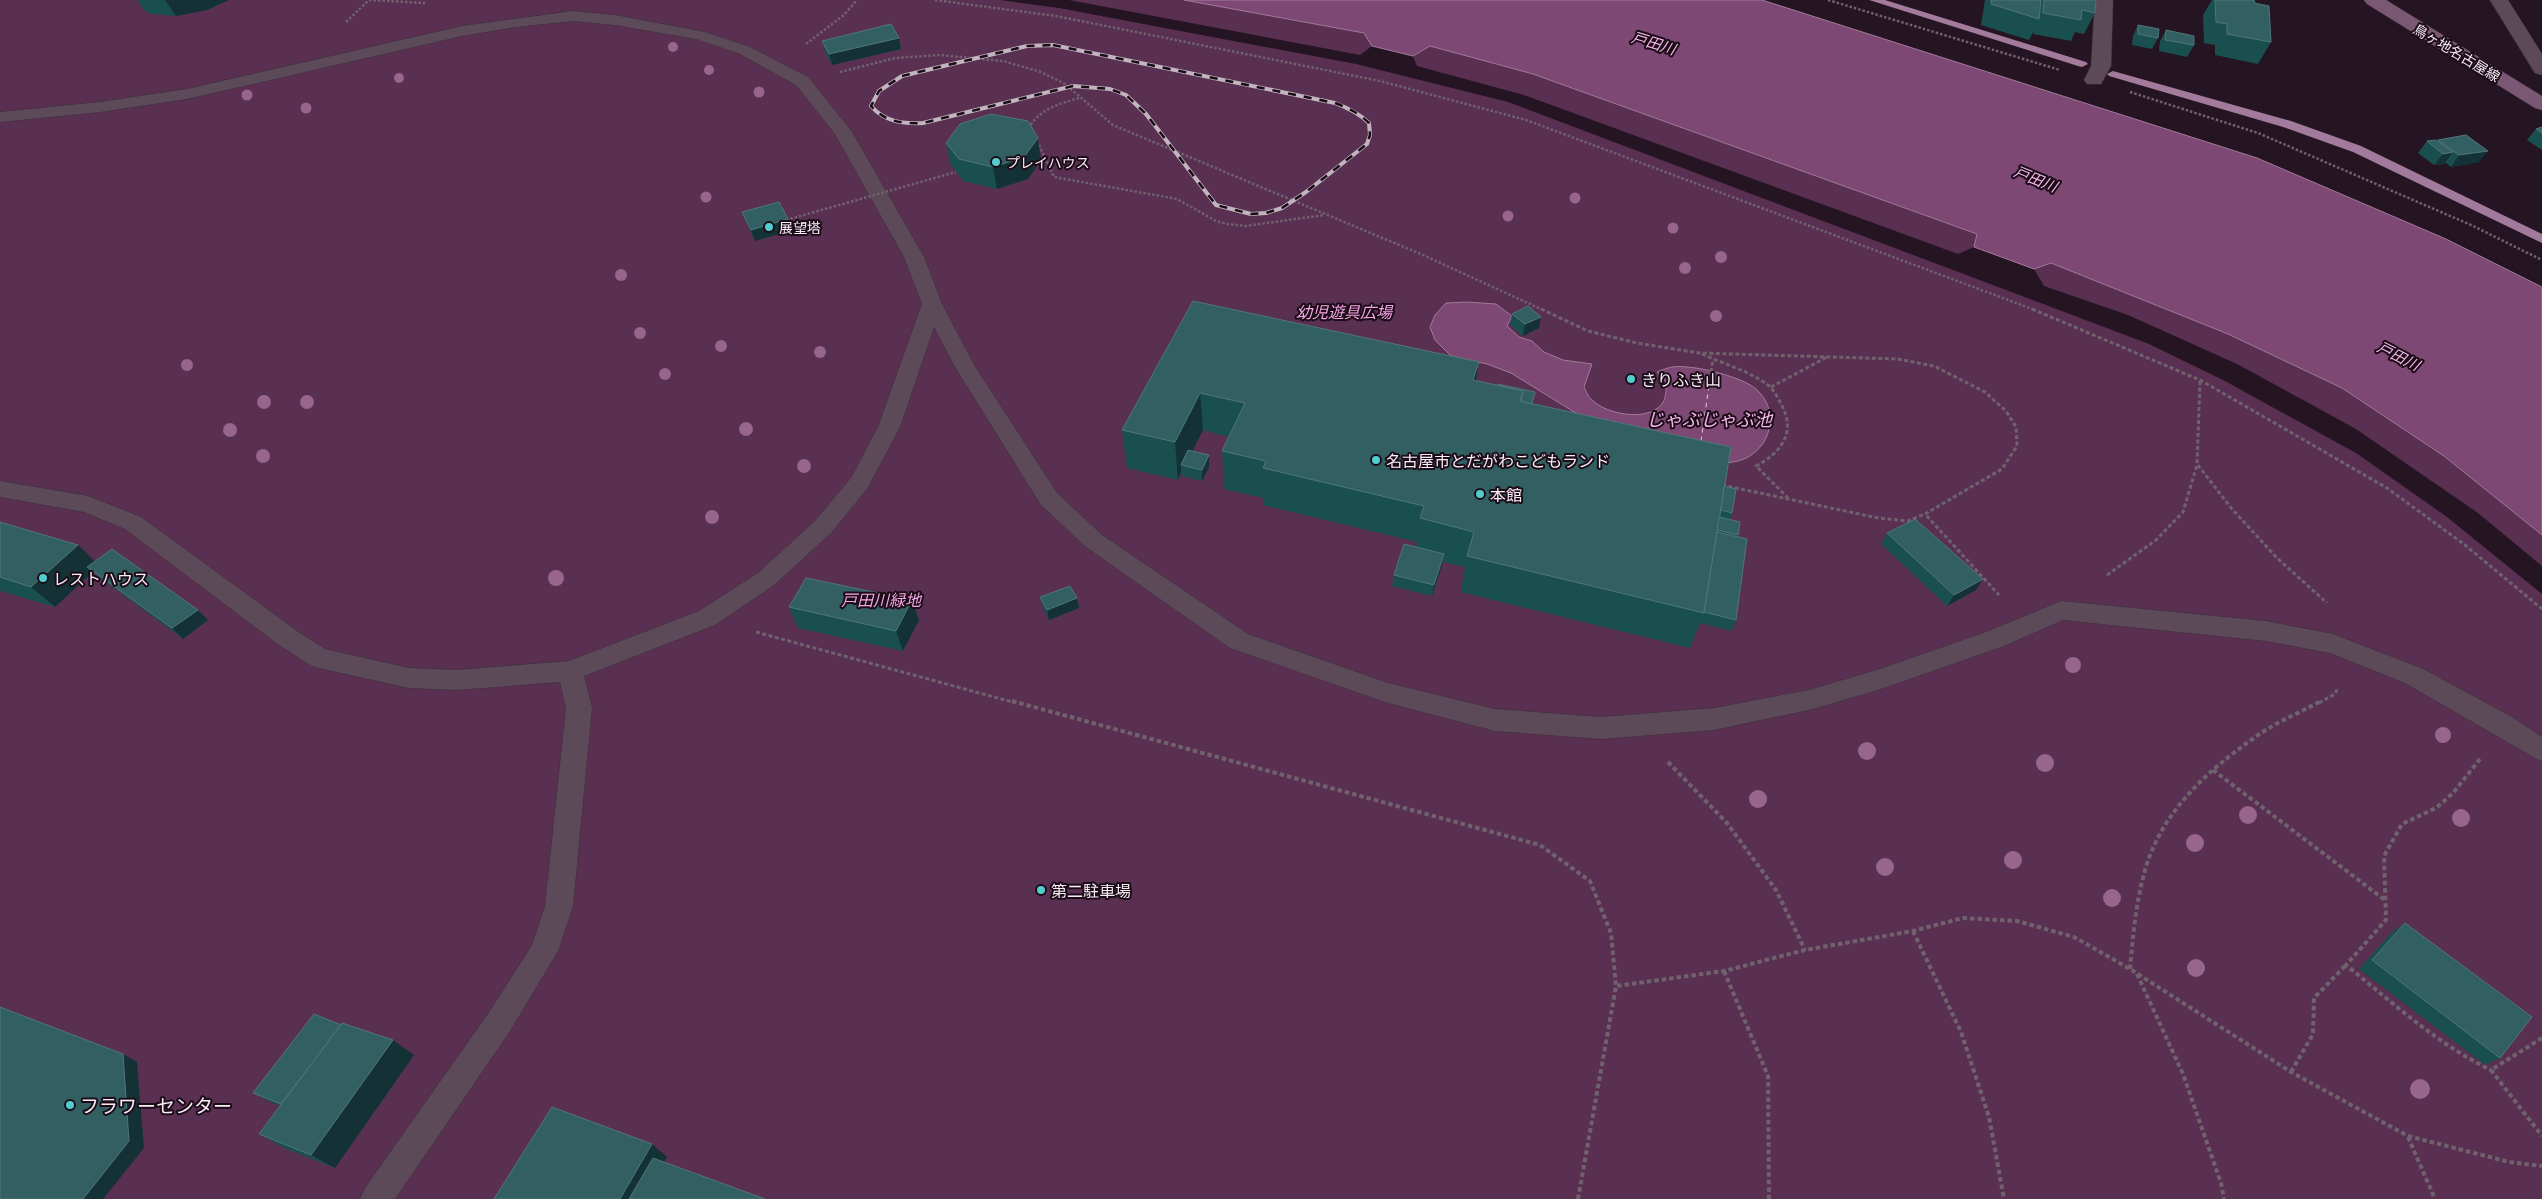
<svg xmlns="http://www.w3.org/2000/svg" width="2542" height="1199" viewBox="0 0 2542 1199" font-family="Literata,'Noto Sans JP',serif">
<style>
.green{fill:#592f52}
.water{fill:#7d4974;stroke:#a27a9b}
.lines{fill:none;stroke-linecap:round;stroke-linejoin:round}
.stream{fill:#a27a9b;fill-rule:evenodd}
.ferry{stroke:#f7b8ea;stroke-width:1;stroke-dasharray:4.5 4;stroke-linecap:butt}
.service-casing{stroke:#3c313a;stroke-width:1}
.minor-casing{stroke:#3c313a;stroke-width:1}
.secondary-casing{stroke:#3c313a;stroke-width:1}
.path-far2{stroke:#70626d;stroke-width:2.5;stroke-dasharray:2.5 2;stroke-linecap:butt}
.path-far1{stroke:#70626d;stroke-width:3;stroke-dasharray:4 2.5;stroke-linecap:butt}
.path{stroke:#70626d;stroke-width:4;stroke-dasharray:4.5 3;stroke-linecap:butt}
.service{fill:#5c4a58;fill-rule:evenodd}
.minor{fill:#5c4a58;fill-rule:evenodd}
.secondary{fill:#7a5873;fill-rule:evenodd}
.rail-casing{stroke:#c2b5bf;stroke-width:4}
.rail{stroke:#1b0c18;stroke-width:2.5;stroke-dasharray:8;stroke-linecap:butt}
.path-bridge{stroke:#70626d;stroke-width:2.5;stroke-dasharray:2.5 2;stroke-linecap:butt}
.tree{fill:#97658d}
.wall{fill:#1a4f50}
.shaded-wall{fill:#143136}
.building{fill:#326062;stroke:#517679}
.poi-dot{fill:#52cdcf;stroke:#1b0c18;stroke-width:2}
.labels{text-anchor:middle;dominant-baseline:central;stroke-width:4;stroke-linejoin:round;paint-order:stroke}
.far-street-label{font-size:14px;fill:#f8ecf5;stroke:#1b0c18}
.far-poi-label{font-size:14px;fill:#f8ecf5;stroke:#1b0c18;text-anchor:start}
.far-water-label{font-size:15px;font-style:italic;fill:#f7b8ea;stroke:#1b0c18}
.park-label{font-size:16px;font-style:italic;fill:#f5a6e5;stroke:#1b0c18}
.poi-label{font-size:16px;fill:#f8ecf5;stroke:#1b0c18;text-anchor:start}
.water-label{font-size:18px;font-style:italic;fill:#f7b8ea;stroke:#1b0c18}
.near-poi-label{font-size:19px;fill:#f8ecf5;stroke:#1b0c18;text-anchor:start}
</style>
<rect width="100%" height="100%" fill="#251522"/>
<g class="green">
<path d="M0 0H1000L1059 8 1356 64 1508 102 2149 344 2225 381 2356 453 2447 517 2542 594V1199H0Z"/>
<path d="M1069 0H1184L1364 33 1372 46 1360 55Z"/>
<path d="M1430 46 1533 74 1977 234 1974 247 1958 254 1524 95 1417 66 1413 56Z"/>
<path d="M2051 263 2228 334 2342 388 2444 456 2542 535V566L2478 513 2356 429 2237 364 2128 315 2044 286 2034 269Z"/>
</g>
<g class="water">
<path d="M1184 0H1762L2257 158 2446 239 2542 287V535L2444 456 2342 388 2228 334 2051 263 2034 269 1974 247 1977 234 1533 74 1430 46 1413 56 1372 46 1364 33Z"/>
<path d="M1467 302 1496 304 1512 316 1507 326 1519 337 1532 341 1544 352 1563 360 1592 364 1584 387C1586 391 1588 397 1592 400 1606 414 1646 422 1661 405 1666 400 1666 390 1667 383L1657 372C1662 370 1667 368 1672 367 1691 364 1741 376 1756 389 1780 410 1772 447 1744 459 1738 462 1729 462 1722 464L1579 415 1511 373 1487 364 1451 356 1435 340 1430 327 1435 315 1446 303Z"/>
</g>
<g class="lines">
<g class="stream">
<path d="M1869 0H1885L2086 62 2088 64 2082 67 2078 66Z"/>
<path d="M2113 71 2291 121 2361 146 2542 234V243L2353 152 2283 127 2109 76 2107 74Z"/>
</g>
<path class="ferry" d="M1701 441 1711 372"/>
<defs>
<path id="service" d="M573 11 615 15 705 32 750 47 808 77 852 132 924 257 942 304 974 365 1057 493 1102 535 1248 634 1388 683 1495 709 1601 717 1714 708 1809 690 1880 669 1986 632 2061 601 2266 621 2333 634 2423 669 2512 717 2542 737V762L2405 683 2330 653 2266 641 2063 620 2004 646 1881 689 1809 710 1714 730 1601 739 1495 731 1388 703 1230 648 1086 547 1041 505 955 367 934 327 900 427 867 489 831 533 774 585 715 625 584 676 592 708 573 906 558 951 510 1031 395 1199H360L365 1188 490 1011 532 945 545 906 566 708 560 682 457 690 409 688 319 668 310 665 279 645 125 529 84 512 0 497V481L88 496 141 517 297 631 325 649 409 668 457 670 569 661 699 611 758 573 815 521 851 478 878 427 922 304 904 257 835 134 796 85 738 53 696 39 615 25 573 21 516 27 462 36 187 99 100 112 0 122V112L100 102 187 89 462 26Z"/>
<g id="minor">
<path d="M2095 0H2113L2111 66 2101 84H2087L2084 80 2091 66Z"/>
<path d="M2490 0H2508L2542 54V75L2535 73Z"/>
</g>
<path id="secondary" d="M2364 0H2386L2542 96V110L2535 108 2367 4Z"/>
</defs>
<use href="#service" class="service-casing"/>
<use href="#minor" class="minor-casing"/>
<use href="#secondary" class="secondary-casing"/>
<g class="path-far2">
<path d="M369 0 425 3"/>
<path d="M935 0 1056 16 1380 81 1526 120 2035 310"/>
<path d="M1828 0 2060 70"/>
<path d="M346 22 369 0"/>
<path d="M806 44 844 15 857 0"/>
<path d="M840 72 895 58 940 55 1003 61 1041 72 1065 84 1113 125 1423 255 1543 310"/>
<path d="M2130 92 2258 133 2471 225 2542 260"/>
<path d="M1031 129 1030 126C1042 108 1059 104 1079 98"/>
<path d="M1037 141 1054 177 1177 199 1216 221 1227 224 1246 226 1324 215"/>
</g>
<g class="path-far1">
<path d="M1541 309 1588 331 1637 343 1699 353 1898 359 1934 366 1985 392 2006 411 2016 427 2017 446 2002 469 1925 514 1999 595"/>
<path d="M2032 309 2200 380 2387 488 2465 545 2542 609"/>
<path d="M1702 354C1724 364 1749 371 1768 385 1774 390 1778 398 1781 404 1797 432 1781 453 1756 466L1788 498"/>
<path d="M1711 372 1713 359"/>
<path d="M2200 381 2197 464 2232 509 2277 558 2327 603"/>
<path d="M1771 387 1827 357"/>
<path d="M1722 485 1878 518 1908 521 1925 514"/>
<path d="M2107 575 2156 540 2183 512 2197 465"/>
<path d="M756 632 1016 703"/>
<path d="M2319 703 2335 694 2338 687"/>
</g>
<g class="path">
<path d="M1012 701 1540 845 1590 881 1611 933 1616 986"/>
<path d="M2480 759 2453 793 2436 808 2402 824 2384 856 2386 920 2346 965C2393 1003 2437 1044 2491 1070"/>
<path d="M1668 762 1727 823 1776 890 1805 950"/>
<path d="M2213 770 2385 900"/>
<path d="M1913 931 1961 1032 1989 1117 2004 1199"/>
<path d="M2130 969C2133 935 2136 900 2146 867 2163 811 2207 771 2254 738 2274 723 2299 713 2321 701"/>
<path d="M1724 971 1768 1076 1769 1199"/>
<path d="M2137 974 2183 1074 2221 1183 2224 1199"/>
<path d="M2542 1038 2491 1070 2542 1136"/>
<path d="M2291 1072 2313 1034 2314 998 2346 965"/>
<path d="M2408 1137 2435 1199"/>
<path d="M1578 1199 1616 986 1724 971 1805 950 1913 931 1963 918 2017 921 2074 937 2130 969 2291 1072 2408 1136 2509 1162 2542 1166"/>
</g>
<use href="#service" class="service"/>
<use href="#minor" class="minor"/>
<use href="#secondary" class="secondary"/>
<defs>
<path id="rail" d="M1053 45 1335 103C1348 108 1359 113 1369 123L1370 135 1367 144 1306 192 1282 208 1266 213 1251 214 1216 205 1146 114 1126 95 1110 89 1073 86 923 123C903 124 885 122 871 106L879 91 902 76 1027 46Z"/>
</defs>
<use href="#rail" class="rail-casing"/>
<use href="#rail" class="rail"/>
<path class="path-bridge" d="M786 220 956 172"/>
</g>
<g class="tree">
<circle cx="673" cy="47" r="5"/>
<circle cx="709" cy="70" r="5"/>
<circle cx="399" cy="78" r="5"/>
<circle cx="759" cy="92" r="5.5"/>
<circle cx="247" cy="95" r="5.5"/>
<circle cx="306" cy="108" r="5.5"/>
<circle cx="706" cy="197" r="5.5"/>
<circle cx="1575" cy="198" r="5.5"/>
<circle cx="1508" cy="216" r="5.5"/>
<circle cx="1673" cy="228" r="5.5"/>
<circle cx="1721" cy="257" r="6"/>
<circle cx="1685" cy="268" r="6"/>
<circle cx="621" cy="275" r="6"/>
<circle cx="1716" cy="316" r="6"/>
<circle cx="640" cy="333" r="6"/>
<circle cx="721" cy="346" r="6"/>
<circle cx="820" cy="352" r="6"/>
<circle cx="187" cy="365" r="6"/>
<circle cx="665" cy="374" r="6"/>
<circle cx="264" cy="402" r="7"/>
<circle cx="307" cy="402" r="7"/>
<circle cx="746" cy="429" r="7"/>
<circle cx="230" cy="430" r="7"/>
<circle cx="263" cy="456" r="7"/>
<circle cx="804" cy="466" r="7"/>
<circle cx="712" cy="517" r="7"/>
<circle cx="556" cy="578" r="8"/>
<circle cx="2073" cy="665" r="8"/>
<circle cx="2443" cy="735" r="8"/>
<circle cx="1867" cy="751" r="9"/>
<circle cx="2045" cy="763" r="9"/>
<circle cx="1758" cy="799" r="9"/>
<circle cx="2248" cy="815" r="9"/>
<circle cx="2461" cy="818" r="9"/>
<circle cx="2195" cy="843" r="9"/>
<circle cx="2013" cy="860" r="9"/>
<circle cx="1885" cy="867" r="9"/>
<circle cx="2112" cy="898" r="9"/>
<circle cx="2196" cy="968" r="9"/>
<circle cx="2420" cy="1089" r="10"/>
</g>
<g class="wall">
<path d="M137 0H229L207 10 176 16 152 14 145 11Z"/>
<path d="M1985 0H2096L2095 13 2084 34 2075 32 2071 41 2033 34V32L2029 40 1981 25Z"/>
<path d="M2212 0H2250L2254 3 2271 42 2258 64 2215 55V45L2204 43 2203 15Z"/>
<path d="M2138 25 2158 38 2152 49 2132 45 2133 36Z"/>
<path d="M2166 30 2194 45 2187 57 2159 51 2160 41Z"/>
<path d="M899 38 901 49 832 65 825 52 822 41Z"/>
<path d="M2542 127V150L2527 140 2536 129Z"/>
<path d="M2438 140 2479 162 2451 167 2445 162 2444 164 2434 165 2418 153 2427 141H2437Z"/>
<path d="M946 143 1041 160 1028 179 997 189 963 181 950 164Z"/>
<path d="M742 212 792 230 755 241 747 224Z"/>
<path d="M1193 301 1476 381 1533 404 1724 486 1732 513 1730 520 1738 535 1736 620 1732 631 1700 623 1690 648 1461 592 1465 567 1442 562 1432 596 1392 586 1394 575 1416 547 1417 542 1263 505V498L1224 489 1222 451 1229 437 1203 430 1192 451 1209 467 1202 481 1182 476 1181 472 1178 480 1127 468 1122 430Z"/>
<path d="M1512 314 1541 317 1539 328 1523 336 1510 325Z"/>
<path d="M0 522 95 561 208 620 183 639 99 577 93 572 55 607 0 591Z"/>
<path d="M1887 533 1976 590 1947 606 1881 544Z"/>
<path d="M1040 597 1079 608 1049 620 1043 608Z"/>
<path d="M789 607 919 620 903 651 798 628Z"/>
<path d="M2405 923 2500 1058 2485 1065 2359 969 2392 932Z"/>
<path d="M414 1055 335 1168 284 1148 259 1134 280 1106 266 1100 253 1093Z"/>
</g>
<g class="shaded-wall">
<path d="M165 0H229L207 10 176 16Z"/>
<path d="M899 38 901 49 832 65 829 54Z"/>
<path d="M1038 138 1041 160 1028 179 997 189 993 167Z"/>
<path d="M2488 151 2479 162 2451 167 2459 155Z"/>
<path d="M2453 152 2444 164 2434 165 2443 154Z"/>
<path d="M788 219 792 230 755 241 751 230Z"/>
<path d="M1541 317 1539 328 1523 336 1525 324Z"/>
<path d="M1479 362 1473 400V380Z"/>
<path d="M1200 393 1203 430 1185 466 1181 465V472L1178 480 1175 442Z"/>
<path d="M1209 455V467L1202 481V470Z"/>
<path d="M78 545 100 566 87 567 93 572 55 607 31 587Z"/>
<path d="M1444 554 1442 565 1432 596 1434 585Z"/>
<path d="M1983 579 1976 590 1947 606 1954 595Z"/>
<path d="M1077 598 1079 608 1049 620 1047 610Z"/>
<path d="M912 600 919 620 903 651 896 631Z"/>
<path d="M198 610 208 620 183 639 172 628Z"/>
<path d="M393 1040 414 1055 335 1168 311 1155Z"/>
<path d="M123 1054 137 1062 144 1148 103 1199H83Z"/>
<path d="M652 1144 667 1157 643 1199H620Z"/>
</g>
<g class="building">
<path d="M1991 0H2041L2039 19 1991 4Z"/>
<path d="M2044 0H2096L2095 13 2082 10 2081 20 2043 13Z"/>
<path d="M2215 0H2250L2255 1 2254 3 2269 6 2271 42 2227 34V24L2216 22Z"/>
<path d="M891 24 899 38 829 54 822 41Z"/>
<path d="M2138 25 2159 29 2158 38 2138 34Z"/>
<path d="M2166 30 2194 36V45L2165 40Z"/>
<path d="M991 114 1028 121 1038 138 1024 157 993 167 959 159 946 143 960 124Z"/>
<path d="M2542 127V133L2536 129Z"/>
<path d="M2466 135 2488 151 2459 155 2438 140Z"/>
<path d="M2436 140 2453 152 2443 154 2427 141Z"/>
<path d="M779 202 788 219 751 230 742 212Z"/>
<path d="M1193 301 1479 362 1473 380 1523 391 1520 401 1731 447 1704 613 1467 556 1474 532 1420 518 1424 506 1263 468 1266 461 1222 451 1245 403 1200 393 1175 442 1122 430Z"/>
<path d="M1528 306 1541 317 1525 324 1512 314Z"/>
<path d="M1498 384 1535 392 1532 404 1521 401 1523 391 1497 385Z"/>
<path d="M1188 450 1209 455 1202 470 1181 465Z"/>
<path d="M1724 486 1736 489 1732 513 1721 510Z"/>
<path d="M1719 517 1740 522 1738 535 1717 530Z"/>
<path d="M1915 519 1983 579 1954 595 1887 533Z"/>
<path d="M0 522 78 545 31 587 0 577Z"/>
<path d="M1717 532 1747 539 1736 620 1704 612Z"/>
<path d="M1404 544 1444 554 1434 585 1394 575Z"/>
<path d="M112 549 198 610 172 628 87 567Z"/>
<path d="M806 578 912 600 896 631 789 607Z"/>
<path d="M1070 586 1077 598 1047 610 1040 597Z"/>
<path d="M2405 923 2532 1017 2500 1058 2372 960Z"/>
<path d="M0 1007 123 1054 129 1141 83 1199H0Z"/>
<path d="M314 1014 341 1025 281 1104 253 1093Z"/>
<path d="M342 1023 393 1040 311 1155 259 1134Z"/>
<path d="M552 1107 652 1144 620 1199H494Z"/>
<path d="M653 1158 765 1199H629Z"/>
</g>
<g class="poi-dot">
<circle cx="996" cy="162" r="5"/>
<circle cx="769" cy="227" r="5"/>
<circle cx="1631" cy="379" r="5"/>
<circle cx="1376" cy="460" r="5"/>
<circle cx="1480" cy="494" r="5"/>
<circle cx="43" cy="578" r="5"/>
<circle cx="1041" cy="890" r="5"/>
<circle cx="70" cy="1105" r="5"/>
</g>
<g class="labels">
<g class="far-street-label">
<text transform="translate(2457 52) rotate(31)">鳥ヶ地名古屋線</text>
</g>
<g class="far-poi-label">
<text x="1006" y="162">プレイハウス</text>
<text x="779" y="227">展望塔</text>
</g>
<g class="far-water-label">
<text transform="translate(1654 42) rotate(17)">戸田川</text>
<text transform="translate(2036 178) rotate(22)">戸田川</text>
<text transform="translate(2399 355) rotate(27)">戸田川</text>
</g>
<g class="park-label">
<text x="1344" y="311">幼児遊具広場</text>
<text x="881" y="599">戸田川緑地</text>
</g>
<g class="poi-label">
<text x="1641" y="379">きりふき山</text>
<text x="1386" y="460">名古屋市とだがわこどもランド</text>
<text x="1490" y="494">本館</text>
<text x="53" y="578">レストハウス</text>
<text x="1051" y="890">第二駐車場</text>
</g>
<g class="water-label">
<text x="1709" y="418">じゃぶじゃぶ池</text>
</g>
<g class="near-poi-label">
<text x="80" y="1105">フラワーセンター</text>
</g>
</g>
</svg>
